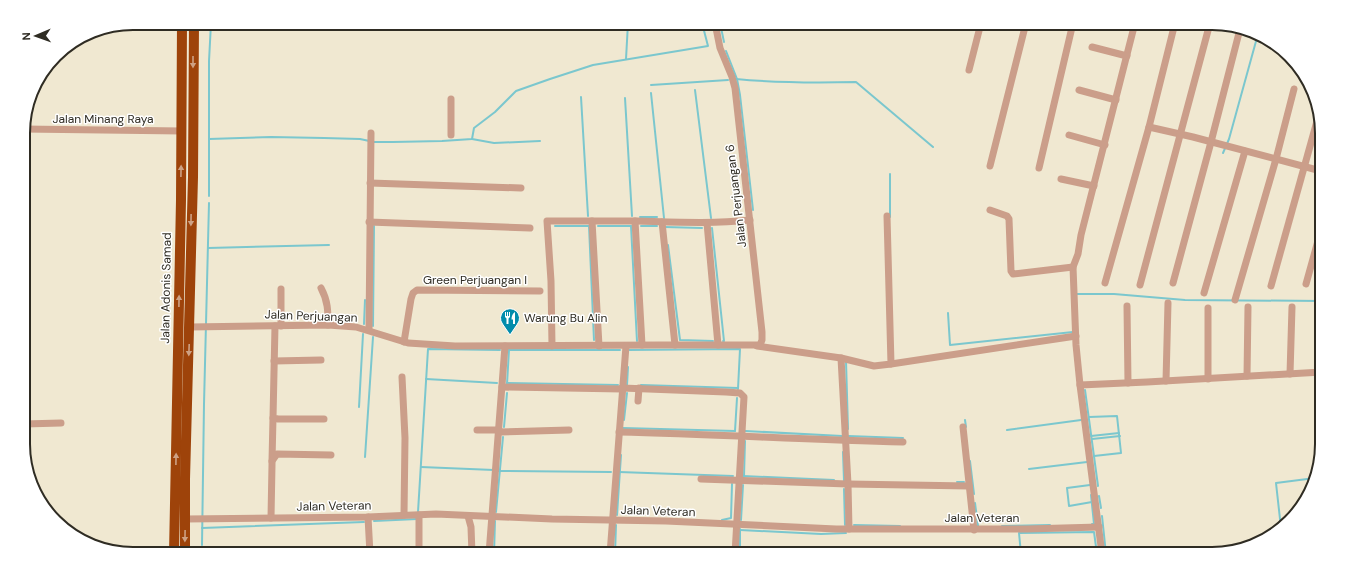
<svg xmlns="http://www.w3.org/2000/svg" width="1345" height="577" viewBox="0 0 1345 577" font-family="'DM Sans',sans-serif">
<style>
.lines{fill:none;stroke-linecap:round;stroke-linejoin:round}
.stream{stroke:#7bc7ce;stroke-width:2}
.minor{stroke:#cb9e8a;stroke-width:7}
.highway{stroke:#9e430a;stroke-width:10}
.oneway{fill:#cea184}
.labels{text-anchor:middle;dominant-baseline:central;stroke-width:3;stroke-linejoin:round;paint-order:stroke}
.street-label{font-size:12px;fill:#2f2c23;stroke:#fff}
.poi-label{font-size:12px;fill:#2f2c23;stroke:#fff;text-anchor:start}
.rim{fill:none;stroke:#2f2c23;stroke-width:2}
</style>
<rect width="100%" height="100%" fill="#f0e8d1"/>
<g class="lines">
<g class="stream">
<path d="M720 23 724 42"/>
<path d="M726 51 737 79 740 95 753 210"/>
<path d="M626 59 628 23"/>
<path d="M736 79C777 83 815 83 856 82L933 147"/>
<path d="M651 85 728 80"/>
<path d="M695 90 711 218"/>
<path d="M651 93 664 218"/>
<path d="M581 97 588 216"/>
<path d="M625 98 632 216"/>
<path d="M209 139 271 137 324 138 360 139 374 142H393L442 141 472 139 474 128 495 112 516 91 550 79 593 65 708 46 702 23"/>
<path d="M472 139 494 143 540 141"/>
<path d="M1223 153 1229 139 1258 34"/>
<path d="M890 174V217"/>
<path d="M209 196V61L211 23"/>
<path d="M640 217H657"/>
<path d="M555 226H589"/>
<path d="M589 226 594 340"/>
<path d="M598 226H631"/>
<path d="M631 226 637 341"/>
<path d="M641 226H657"/>
<path d="M665 227 702 228"/>
<path d="M712 228 724 341H723"/>
<path d="M668 245 680 340 713 341"/>
<path d="M208 248 329 245"/>
<path d="M1077 294H1114L1185 300 1322 301"/>
<path d="M948 313 950 345 1073 332"/>
<path d="M364 324 365 300"/>
<path d="M373 326 374 226"/>
<path d="M508 350H620"/>
<path d="M628 350 740 349 738 389"/>
<path d="M846 361 848 429"/>
<path d="M426 379 497 383"/>
<path d="M507 383 618 385"/>
<path d="M507 384 509 350"/>
<path d="M627 385 628 367"/>
<path d="M641 385 738 388"/>
<path d="M1085 390 1098 486"/>
<path d="M359 407 363 334"/>
<path d="M1089 417 1117 416 1121 453 1094 456"/>
<path d="M624 420 627 393"/>
<path d="M965 420 966 427"/>
<path d="M504 427 507 393"/>
<path d="M623 428 735 431"/>
<path d="M1007 430 1081 420"/>
<path d="M735 431 737 398"/>
<path d="M745 431 842 436"/>
<path d="M848 436 903 438"/>
<path d="M1091 436 1119 433"/>
<path d="M1092 439 1120 436"/>
<path d="M843 452 844 481"/>
<path d="M365 457 373 337"/>
<path d="M970 461 974 494"/>
<path d="M421 467 494 470"/>
<path d="M1029 469 1087 462"/>
<path d="M498 471 611 472"/>
<path d="M619 472 733 476"/>
<path d="M743 476 834 480"/>
<path d="M744 476 745 441"/>
<path d="M957 482H964"/>
<path d="M1090 485 1067 488 1069 506 1092 502"/>
<path d="M844 489 845 525"/>
<path d="M1091 495 1094 524H1092"/>
<path d="M1099 496 1101 508"/>
<path d="M975 503 978 526"/>
<path d="M418 512 428 349 500 350"/>
<path d="M496 512 503 437"/>
<path d="M617 515 621 455"/>
<path d="M1102 516 1106 554"/>
<path d="M722 520 731 518 732 484"/>
<path d="M741 520 743 485"/>
<path d="M374 521 417 519"/>
<path d="M854 525 900 526"/>
<path d="M1002 526 1050 525"/>
<path d="M202 528 364 522"/>
<path d="M1281 528 1276 483 1315 478"/>
<path d="M740 530 821 534 846 533"/>
<path d="M202 545 204 404 209 203"/>
<path d="M494 554 495 521"/>
<path d="M615 554 616 525"/>
<path d="M740 554V529"/>
<path d="M1021 554 1019 533 1094 532 1097 554"/>
</g>
<g class="minor">
<path d="M823 23 825 27"/>
<path d="M1135 23 1081 235 1078 254 1073 267 1076 345 1080 385 1147 382 1322 372"/>
<path d="M1092 47 1127 56"/>
<path d="M969 70 981 23"/>
<path d="M1079 90 1116 100"/>
<path d="M1149 127 1175 23"/>
<path d="M23 129 182 131"/>
<path d="M451 135V99"/>
<path d="M1069 135 1105 145"/>
<path d="M990 166 1026 23"/>
<path d="M1039 168 1073 23"/>
<path d="M1061 179 1094 186"/>
<path d="M370 183 521 188"/>
<path d="M990 210 1007 216 1009 219 1011 271 1013 274 1073 267"/>
<path d="M592 221 599 346"/>
<path d="M635 221 642 345"/>
<path d="M369 222 530 228"/>
<path d="M662 222 675 345"/>
<path d="M707 223 718 345"/>
<path d="M1105 283 1149 127 1193 137 1321 171"/>
<path d="M1173 283 1211 142 1240 29"/>
<path d="M1306 284 1321 230"/>
<path d="M1140 285 1210 23"/>
<path d="M1271 286 1319 114"/>
<path d="M321 288C328 301 328 311 328 325"/>
<path d="M281 289V326"/>
<path d="M1204 293 1245 151"/>
<path d="M1235 300 1276 159 1294 89"/>
<path d="M1127 306 1128 383"/>
<path d="M275 326 273 418 278 419H324"/>
<path d="M190 327 328 325 356 327 408 343 455 346 661 345H760L762 340V332L735 88 732 77 720 48 715 23"/>
<path d="M369 330 371 133"/>
<path d="M404 342 411 299 413 293 417 290 540 291"/>
<path d="M552 346 551 281 547 221C577 221 607 221 637 221 675 222 712 224 750 220"/>
<path d="M757 346 841 358 874 366 891 364 887 216"/>
<path d="M841 358 848 484 849 529"/>
<path d="M274 361 321 360"/>
<path d="M891 364 1076 336"/>
<path d="M1290 374 1292 307"/>
<path d="M1247 376 1248 307"/>
<path d="M402 377 405 438 404 515"/>
<path d="M1208 379V308"/>
<path d="M1166 381 1168 303"/>
<path d="M1080 385 1102 554"/>
<path d="M502 387 622 389"/>
<path d="M622 388 726 392 740 393 744 397 735 554"/>
<path d="M638 401 639 388"/>
<path d="M24 424 61 423"/>
<path d="M963 427 974 530"/>
<path d="M477 430H499"/>
<path d="M499 432 569 430"/>
<path d="M619 432C714 434 808 440 903 442"/>
<path d="M272 461 273 418"/>
<path d="M701 479 848 484 969 486"/>
<path d="M419 515V554"/>
<path d="M468 516 471 527 472 554"/>
<path d="M368 517 370 554"/>
<path d="M271 518 272 465V461L277 454 331 455"/>
<path d="M186 519 368 517 436 514 552 519 666 521 836 529H1027L1099 527"/>
<path d="M489 554 505 346"/>
<path d="M610 554 626 346"/>
</g>
<g class="highway">
<path d="M174 554 181 200 182 23"/>
<path d="M185 554V479L193 177 194 23"/>
</g>
</g>
<defs><path id="oneway-solid" d="M-6-.8H1V-3.2L6.5 0L1 3.2V.8H-6Z"/></defs>
<g class="oneway">
<use href="#oneway-solid" transform="translate(193 62) rotate(90)"/>
<use href="#oneway-solid" transform="translate(181 171) rotate(-89)"/>
<use href="#oneway-solid" transform="translate(191 220) rotate(91)"/>
<use href="#oneway-solid" transform="translate(179 301) rotate(-89)"/>
<use href="#oneway-solid" transform="translate(189 350) rotate(92)"/>
<use href="#oneway-solid" transform="translate(176 459) rotate(-89)"/>
<use href="#oneway-solid" transform="translate(185 536) rotate(91)"/>
</g>
<defs>
<symbol id="restaurant-pin" viewBox="-11 -11 22 30"><path d="M0 17L-7.5 6A9.5 9.5 0 1 1 7.5 6Z" fill="#028cab" stroke="#fff"/><path d="M-5-6h1v4h1v-4h1v4h1v-4h1v5L-1.5 .5V6h-2V.5L-5-1ZM5-6V6H3V1.5H1.5Q1.5-4 5-6Z" fill="#fff"/></symbol>
</defs>
<g fill-rule="evenodd">
<use href="#restaurant-pin" x="499" y="307" width="22" height="30"/>
</g>
<g class="labels">
<g class="street-label">
<text x="103" y="119">Jalan Minang Raya</text>
<text transform="translate(736 196) rotate(-97)">Jalan Perjuangan 6</text>
<text x="475" y="280">Green Perjuangan I</text>
<text transform="translate(166 288) rotate(-89)">Jalan Adonis Samad</text>
<text transform="translate(311 316) rotate(2)">Jalan Perjuangan</text>
<text transform="translate(334 506) rotate(-1)">Jalan Veteran</text>
<text transform="translate(658 511) rotate(2)">Jalan Veteran</text>
<text x="982" y="518">Jalan Veteran</text>
</g>
<g class="poi-label">
<text x="524" y="318">Warung Bu Alin</text>
</g>
</g>
<path d="M0 0H1345V577H0ZM133 30H1212A103 103 0 0 1 1315 133V444A103 103 0 0 1 1212 547H133A103 103 0 0 1 30 444V133A103 103 0 0 1 133 30Z" fill="#fff" fill-rule="evenodd"/>
<path class="rim" d="M133 30H1212A103 103 0 0 1 1315 133V444A103 103 0 0 1 1212 547H133A103 103 0 0 1 30 444V133A103 103 0 0 1 133 30Z"/>
<g transform="translate(36 36) rotate(268)" stroke="#ffffff" stroke-width="3" paint-order="stroke">
<path d="M0-3L7 15L0 10L-7 15Z" fill="#2f2c23"/>
<text y="-6" font-size="11" font-weight="bold" text-anchor="middle" fill="#2f2c23">N</text>
</g>
</svg>
